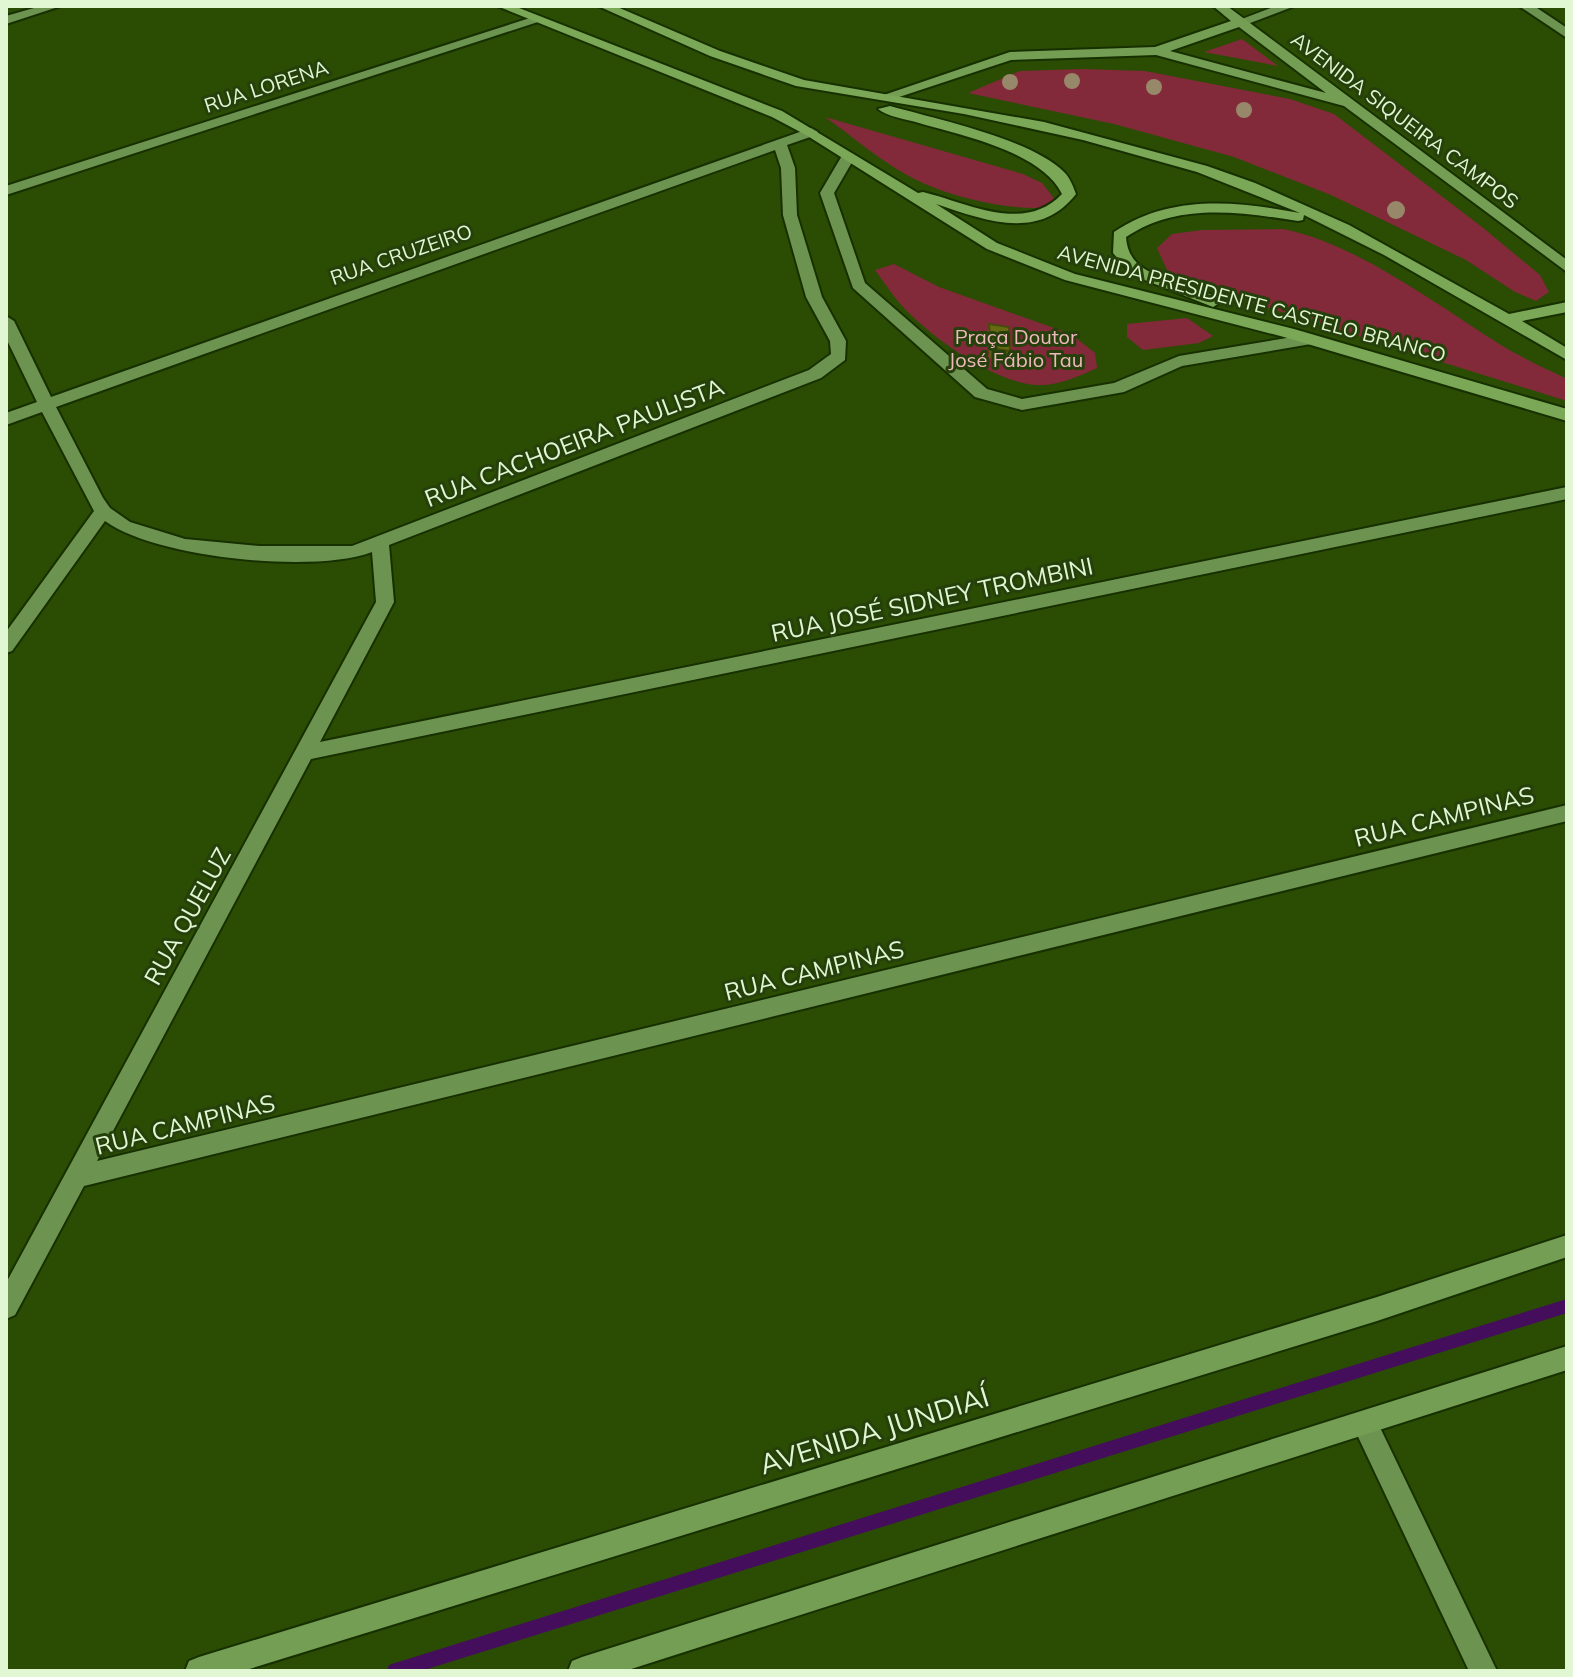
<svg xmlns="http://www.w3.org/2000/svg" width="1573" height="1677" viewBox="0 0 1573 1677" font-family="Mulish,sans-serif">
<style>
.green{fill:#82293a}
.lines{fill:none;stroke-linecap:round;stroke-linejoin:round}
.stream{fill:#440e5c;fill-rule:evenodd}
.lane-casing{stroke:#173000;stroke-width:4}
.street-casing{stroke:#173000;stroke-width:4}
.secondary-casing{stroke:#173000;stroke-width:4}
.primary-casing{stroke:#173000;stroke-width:4}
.lane{fill:#6d9350;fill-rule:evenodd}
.street{fill:#6d9350;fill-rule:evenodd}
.secondary{fill:#749e54;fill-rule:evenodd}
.primary{fill:#7ba857;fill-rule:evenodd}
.tree{fill:#978869}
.wall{fill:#585c10}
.building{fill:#666b13;stroke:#474b0d;stroke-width:2}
.labels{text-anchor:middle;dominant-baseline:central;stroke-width:6;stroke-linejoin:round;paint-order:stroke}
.far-street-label{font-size:20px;fill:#e1f6d3;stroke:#26400c}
.far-park-label{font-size:20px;fill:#efb8bd;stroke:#26400c}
.street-label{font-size:24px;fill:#e1f6d3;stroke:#26400c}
.near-street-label{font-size:28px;fill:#e1f6d3;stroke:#26400c}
</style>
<rect width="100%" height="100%" fill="#2b4d03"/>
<g class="green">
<path d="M1242 39 1278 66 1204 52Z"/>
<path d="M1083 69 1145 71 1290 99 1334 114 1482 227 1540 275 1549 292 1536 301 1515 292 1466 260 1331 195 1234 157 1114 124 968 93 1020 71Z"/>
<path d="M825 117 1023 174 1042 183 1054 198 1051 207C1010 212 944 196 907 175 878 159 852 136 825 117Z"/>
<path d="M1283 229C1356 243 1437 305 1501 345 1522 358 1545 368 1567 379V401L1204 288 1167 270 1157 248 1172 234 1202 230Z"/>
<path d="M894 264 939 287 1071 334 1095 353 1097 368C1079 376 1058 386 1038 385 998 384 938 342 910 314 897 302 886 285 875 270Z"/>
<path d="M1187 318 1213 336 1199 343 1143 350 1127 337V324Z"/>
</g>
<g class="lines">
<path class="stream" d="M1567 1299V1313L421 1671H387L389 1665 395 1663Z"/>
<defs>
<path id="lane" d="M848 153 855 157 834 193 865 283 987 389 1022 399 1114 383 1179 356 1311 334 1319 339 1311 344 1182 366 1124 392 1022 410 975 397 853 288 820 193 843 154Z"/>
<g id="street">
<path d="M41 6H61L6 24V16Z"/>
<path d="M1276 6H1295L1245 25 1234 22Z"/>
<path d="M1519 6H1534L1567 28V38Z"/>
<path d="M533 17 544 20 6 195V186Z"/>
<path d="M811 128 818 132 816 135 787 145 795 168 797 215 822 297 846 341 845 360 821 378 389 545 394 602 320 742 1567 487V499L311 759 97 1161 1567 805V821L84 1186 15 1315 6 1319V1283L376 602 372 552C315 574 155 558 105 521L12 651 6 653V632L94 511 42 412 6 425V413L37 402 6 338V316L14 321 51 397ZM775 150 781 168 783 215 806 297 830 341 831 354 809 370 352 546H259L185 539 130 522 110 508 103 498 56 407Z"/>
<path d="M1365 1411 1374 1415 1497 1671H1469L1352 1424 1356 1415Z"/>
</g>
<g id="secondary">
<path d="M1213 6H1227L1567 260V272L1344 106 1156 55 1011 60 890 100 878 97 1010 52 1155 47 1231 21ZM1239 27 1326 93 1170 51Z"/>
<path d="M1567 1235V1257L1377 1321 243 1671H185L189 1661 199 1657 1377 1297Z"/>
<path d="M1567 1346V1370L625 1671H568L572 1661 582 1657Z"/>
</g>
<g id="primary">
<path d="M497 6H514L782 111 918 193 923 192C968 203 1024 234 1062 194 1042 152 961 135 919 123 906 119 888 117 878 109L890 106C936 119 1031 139 1064 172 1070 178 1073 186 1076 194 1039 242 984 220 936 204L997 243 1075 274 1294 329 1567 409V421L1284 337 1065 280 987 249 806 135 772 117Z"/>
<path d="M598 6H615L720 51 804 80 1044 122 1207 166 1255 183 1349 225 1509 314 1567 302V312L1522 321 1567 348V360L1384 255 1304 215 1303 220 1298 221C1239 212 1178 202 1126 237 1129 286 1193 275 1221 302L1213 307 1208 305 1132 275 1113 253 1114 232C1170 194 1236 201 1300 213L1197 172 1083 140 964 114 796 86 710 56Z"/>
</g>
</defs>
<use href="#lane" class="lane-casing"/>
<use href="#street" class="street-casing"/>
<use href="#secondary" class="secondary-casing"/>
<use href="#primary" class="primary-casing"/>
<use href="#lane" class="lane"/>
<use href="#street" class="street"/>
<use href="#secondary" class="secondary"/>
<use href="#primary" class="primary"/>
</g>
<g class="tree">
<circle cx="1072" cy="81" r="8"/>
<circle cx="1010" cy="82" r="8"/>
<circle cx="1154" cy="87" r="8"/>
<circle cx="1244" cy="110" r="8"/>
<circle cx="1396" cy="210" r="9"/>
</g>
<path class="wall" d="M989 324 1010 351 1009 361 989 358 988 335Z"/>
<path class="building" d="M989 324 1009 327 1010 351 991 348Z"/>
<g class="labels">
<g class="far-street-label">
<text transform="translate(266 86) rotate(-18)">RUA LORENA</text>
<text transform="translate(1405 120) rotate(37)">AVENIDA SIQUEIRA CAMPOS</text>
<text transform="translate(401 254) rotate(-19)">RUA CRUZEIRO</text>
<text transform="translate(1252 303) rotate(15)">AVENIDA PRESIDENTE CASTELO BRANCO</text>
</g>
<g class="far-park-label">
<text x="1016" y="336">Praça Doutor<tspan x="1016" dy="23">José Fábio Tau</tspan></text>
</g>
<g class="street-label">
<text transform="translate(574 442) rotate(-21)">RUA CACHOEIRA PAULISTA</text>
<text transform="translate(932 599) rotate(-12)">RUA JOSÉ SIDNEY TROMBINI</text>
<text transform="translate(1444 816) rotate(-14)">RUA CAMPINAS</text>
<text transform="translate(187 916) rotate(-61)">RUA QUELUZ</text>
<text transform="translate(814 970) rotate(-14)">RUA CAMPINAS</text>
<text transform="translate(185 1124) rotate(-14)">RUA CAMPINAS</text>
</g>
<g class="near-street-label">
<text transform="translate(874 1430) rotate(-17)">AVENIDA JUNDIAÍ</text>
</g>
</g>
<rect width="1573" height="1677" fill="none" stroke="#e1f6d3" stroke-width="16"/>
</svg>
